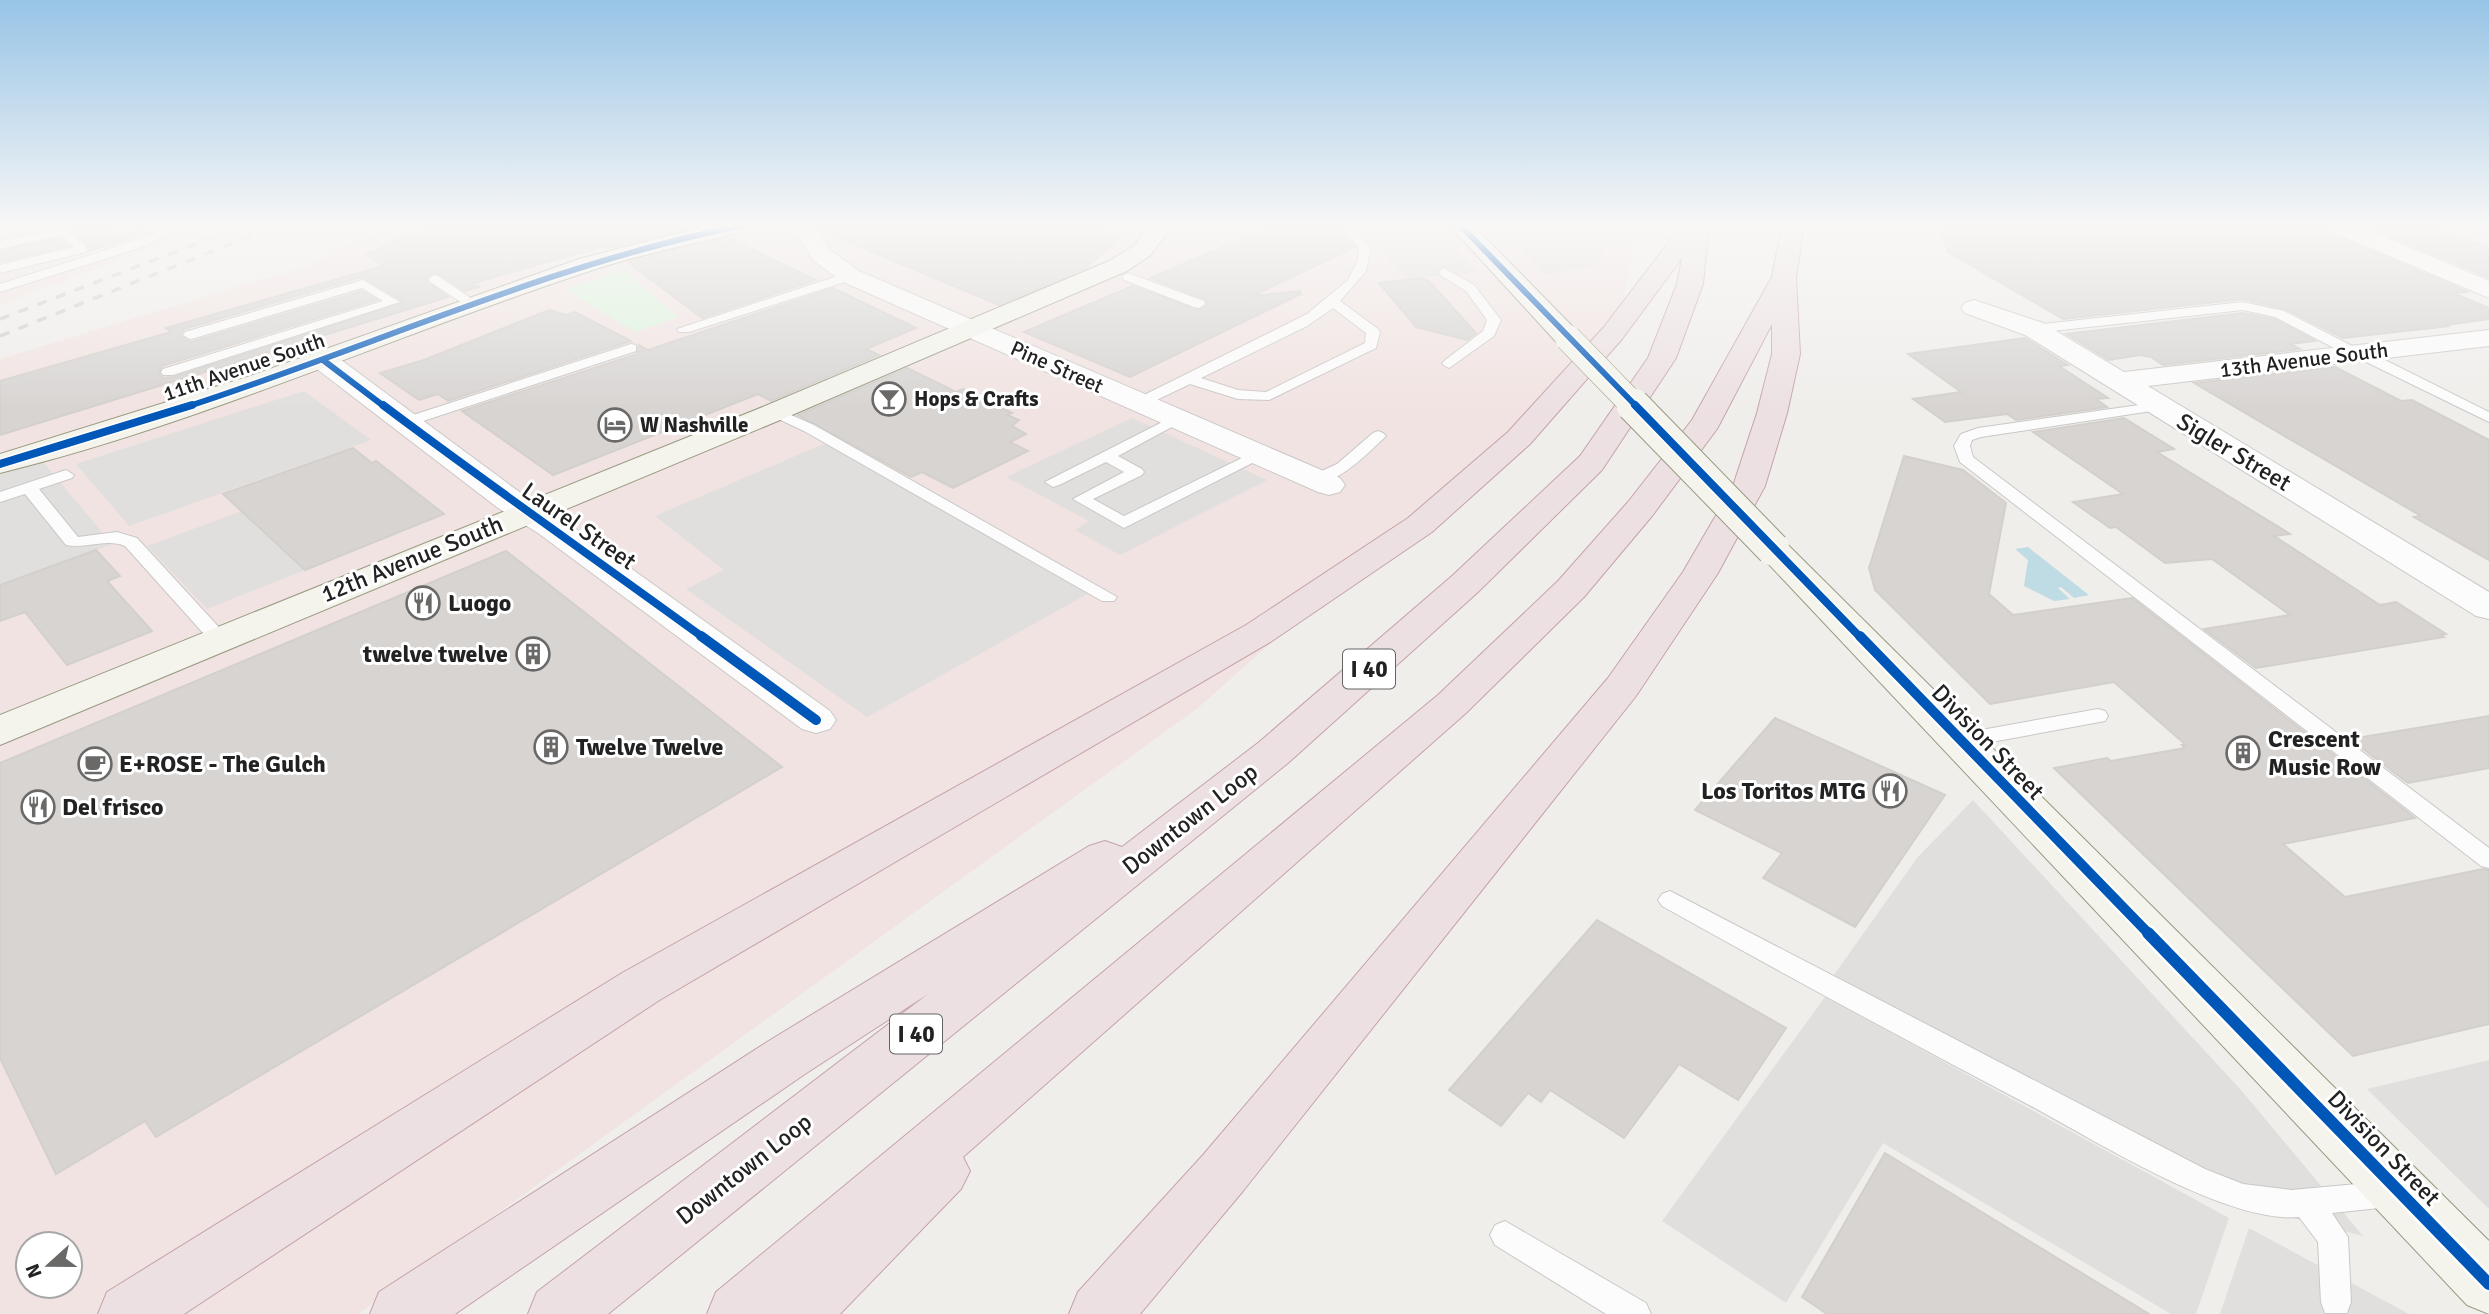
<svg xmlns="http://www.w3.org/2000/svg" width="2489" height="1314" viewBox="0 0 2489 1314" font-family="Signika,sans-serif">
<style>
.commercial{fill:#f1e3e1;fill-rule:evenodd}
.park{fill:#daf5da}
.parking{fill:#e0dfde}
.water{fill:#bfdbe3}
.building{fill:#d7d4d2;stroke:#d3d0cc;stroke-width:2;fill-rule:evenodd}
.lines{fill:none;stroke-linecap:round;stroke-linejoin:round}
.lane-casing{stroke:#c9c8c7;stroke-width:2}
.street-casing{stroke:#c9c8c7;stroke-width:2}
.secondary-casing{stroke:#999a82;stroke-width:2}
.highway-casing{stroke:#c5a2ac;stroke-width:2}
.lane{fill:#fdfcfc;fill-rule:evenodd}
.street{fill:#fdfcfc;fill-rule:evenodd}
.secondary{fill:#f4f4ed;fill-rule:evenodd}
.highway{fill:#ece0e2;fill-rule:evenodd}
.rail{stroke:#ccc;stroke-width:3.5;stroke-dasharray:10 10;stroke-linecap:butt}
.secondary-bridge-far1-casing{stroke:#999a82;stroke-width:27;stroke-linecap:butt}
.secondary-bridge-casing{stroke:#999a82;stroke-width:35;stroke-linecap:butt}
.secondary-bridge-far1{stroke:#f4f4ed;stroke-width:26}
.secondary-bridge{stroke:#f4f4ed;stroke-width:33}
.cycleway-far3-casing{stroke:#fff;stroke-width:9}
.cycleway-far2-casing{stroke:#fff;stroke-width:11}
.cycleway-far1-casing{stroke:#fff;stroke-width:14}
.cycleway-casing{stroke:#fff;stroke-width:17}
.cycleway-far3{stroke:#0057b8;stroke-width:6}
.cycleway-far2{stroke:#0057b8;stroke-width:8}
.cycleway-far1{stroke:#0057b8;stroke-width:10}
.cycleway{stroke:#0057b8;stroke-width:12}
.labels{text-anchor:middle;dominant-baseline:central;stroke-width:6;stroke-linejoin:round;paint-order:stroke}
.far-street-label{font-size:21px;fill:#222;stroke:#fff}
.far-poi-label{font-size:21px;font-weight:bold;fill:#222;stroke:#fff;text-anchor:start}
.shield{fill:#fff;stroke:#646464;stroke-width:2}
.shield-label{font-size:23px;font-weight:bold;fill:#222}
.street-label{font-size:24px;fill:#222;stroke:#fff}
.poi-label{font-size:24px;font-weight:bold;fill:#222;stroke:#fff;text-anchor:start}
</style>
<rect width="100%" height="100%" fill="#f0eeeb"/>
<g class="commercial">
<path d="M0 226H210L0 305Z"/>
<path d="M389 226H1638L1617 335 1198 708 358 1314H0V359L306 266ZM28 1244H70V1286H28Z"/>
</g>
<path class="park" d="M623 270 678 317 635 332 565 289Z"/>
<g class="parking">
<path d="M1362 226H1433L1477 272 1406 279Z"/>
<path d="M1499 226H1607L1600 264 1546 275Z"/>
<path d="M304 391 371 440 129 526 76 464Z"/>
<path d="M1132 418 1267 480 1120 555 1075 530 1089 521 1006 477Z"/>
<path d="M826 443 1091 592 867 717 686 589 724 570 655 516Z"/>
<path d="M43 462 112 544 0 585V475Z"/>
<path d="M242 511 305 570 207 609 147 546Z"/>
<path d="M1973 800 2241 1090 2363 1236 2289 1217 2146 1151 1831 979 1917 858Z"/>
<path d="M1825 997 2229 1218 2196 1314H2171L1883 1143 1786 1303 1662 1221Z"/>
<path d="M2489 1060V1209L2367 1089Z"/>
<path d="M2249 1228 2409 1314H2220Z"/>
</g>
<path class="water" d="M2028 547 2089 595 2074 598 2061 587 2058 588 2070 599 2054 601 2024 586 2028 560 2015 549Z"/>
<g class="building">
<path d="M65 226H118L115 229 118 236 127 235 147 226 148 233 89 251 88 244Z"/>
<path d="M427 226H695L609 248 606 246 522 269 471 284 479 287 465 291 439 274 433 273 426 280 448 297 0 435V381L171 332 166 328 383 266 367 254ZM362 277 401 300 402 303 174 377 163 378 159 373 162 366 377 300 362 291 191 342 180 336 184 329Z"/>
<path d="M817 226H1073L1110 228 1107 232 1124 234 1086 268 999 305 820 230Z"/>
<path d="M1273 226H1338L1355 247 1252 296 1300 291 1301 294 1130 377 1024 332 1132 286 1200 310 1207 305 1205 299 1150 278Z"/>
<path d="M1938 226H2325L2330 233 2468 292 2453 293 2489 308V319L2446 325 2450 326 2343 338 2285 309 2243 299 2063 319 1948 252Z"/>
<path d="M2366 226H2432L2489 248V278Z"/>
<path d="M60 238 69 246 0 262V251Z"/>
<path d="M729 238 816 280 702 318 628 262Z"/>
<path d="M1422 278 1429 281 1476 333 1467 340 1416 327 1379 283Z"/>
<path d="M833 288 916 328 866 349 879 355 771 401 758 394 553 475 462 411 637 354 639 345 648 350Z"/>
<path d="M549 310 566 315 575 312 631 341 448 401 438 394 419 400 380 373 424 360Z"/>
<path d="M2243 313 2274 319 2315 341 2290 344 2300 349 2163 365 2151 357 2140 355 2109 360 2066 334Z"/>
<path d="M2025 338 2068 365 2059 366 2108 398 2096 399 2107 407 2016 420 2007 414 1945 422 1913 399 1961 392 1908 354Z"/>
<path d="M2335 367 2401 401 2412 400 2489 440V560L2414 517 2421 516 2194 383Z"/>
<path d="M907 368 956 392 963 389 1012 413 1007 415 1019 420 1012 426 1026 434 1010 442 1028 451 953 488 922 472 911 477 798 415Z"/>
<path d="M2124 418 2174 449 2157 452 2290 534 2274 536 2380 605 2396 602 2446 634 2441 635 2444 637 2256 668 2204 629 2290 615 2212 559 2165 563 2116 527 2110 528 2073 502 2123 494 2033 432Z"/>
<path d="M353 448 372 463 376 461 444 514 305 570 223 494Z"/>
<path d="M1904 456 1963 470 2006 503 1989 594 2013 615 2132 598 2415 818 2283 844 2345 897 2483 869 2489 870V1024L2353 1056 2172 882 2054 768 2107 758 2111 761 2185 748 2182 745H2186L2114 682 1990 704 1875 590 1869 568Z"/>
<path d="M96 550 120 576 107 581 152 631 67 665 25 612 0 621V585Z"/>
<path d="M506 551 782 767 156 1137 145 1121 56 1174 0 1058V763Z"/>
<path d="M2489 716V768L2408 783 2350 739Z"/>
<path d="M1775 718 1945 795 1855 927 1763 878 1782 853 1695 810Z"/>
<path d="M1597 920 1786 1028 1738 1100 1679 1064 1624 1138 1550 1090 1541 1102 1528 1093 1501 1126 1449 1090Z"/>
<path d="M1885 1153 2149 1314H1827L1802 1297Z"/>
</g>
<g class="lines">
<defs>
<g id="lane">
<path d="M125 226H142L126 233H118V229Z"/>
<path d="M173 226H189L136 249 0 292V284L128 243Z"/>
<path d="M1341 226H1353L1371 248 1366 271 1340 301 1378 329 1380 332 1376 348 1269 400 1238 399 1190 384 1144 406H1134L1132 403 1134 400 1307 314 1348 280 1358 260 1359 248ZM1333 308 1366 333 1365 343 1266 392 1238 390 1201 378 1307 326Z"/>
<path d="M63 228 86 246V252L0 273V265L74 247 61 235 0 249V241Z"/>
<path d="M1444 268 1474 285 1501 320 1494 336 1449 368 1442 364 1444 361 1483 331 1487 320 1466 291 1440 275 1438 272Z"/>
<path d="M850 272 854 273V279L689 332H679L677 329Z"/>
<path d="M1128 273 1204 301 1205 304 1199 308 1194 307 1124 280 1122 277Z"/>
<path d="M434 275 438 276 478 303 472 307 467 306 430 282 428 279Z"/>
<path d="M363 280 400 302 173 375H163L161 372 163 369 383 301 362 288 195 338 190 339 183 335 185 332Z"/>
<path d="M2243 302 2284 311 2358 349 2365 350 2489 412V422L2358 358 2351 357 2275 317 2243 310 2034 333 2027 329 2034 325Z"/>
<path d="M631 344 636 345V351L411 425H401L398 422 401 419Z"/>
<path d="M2160 402 2165 403 2167 406 2165 409 1981 437 1972 440 1970 446 1973 457 2489 848V868L2481 866 1960 462 1954 446 1961 434 1978 428Z"/>
<path d="M775 408 814 425 1117 597 1114 601H1102L804 431 770 415 768 412 770 409Z"/>
<path d="M1176 415 1183 419 1181 422 1118 456 1142 469 1144 472 1142 475 1093 499 1124 516 1252 453 1258 451 1266 456 1124 528 1073 499 1124 472 1106 462 1059 485 1053 487 1045 482Z"/>
<path d="M1378 431 1383 433 1386 436 1383 439C1367 454 1333 489 1309 483L1307 480 1309 477 1337 464 1373 433Z"/>
<path d="M66 470 74 475 72 478 39 489 78 537 117 532 137 538 226 635 228 639 226 643H212L125 546C107 538 85 549 66 545L25 494 0 502V492Z"/>
<path d="M2098 709 2105 711 2108 716 2105 721 1959 748 1952 746 1949 741 1952 736 1959 734Z"/>
<path d="M1670 891 2205 1169 2243 1184 2292 1190 2389 1181 2399 1185 2403 1194 2399 1203 2389 1207 2332 1213 2348 1237 2351 1302 2347 1313H2325L2321 1302 2318 1242 2299 1217C2228 1224 2096 1141 2031 1106 1907 1041 1784 974 1662 906L1658 900 1662 894Z"/>
<path d="M1505 1221 1646 1303 1651 1314H1606L1495 1245 1490 1235 1495 1225Z"/>
</g>
<g id="street">
<path d="M792 226H814L830 250 859 271 1340 478 1345 485 1340 492 1329 495 1318 492 841 281 813 260Z"/>
<path d="M2328 226H2359L2489 281V298L2331 231Z"/>
<path d="M1974 300 2043 323 2124 372 2489 330V346L2148 386 2489 592V619L2476 616 2025 335 1965 313 1961 308 1965 303Z"/>
<path d="M323 352 333 354 522 494 562 519 830 711 836 720 830 729 816 733 802 729 538 533 498 508 313 366 309 360 313 354Z"/>
</g>
<g id="secondary">
<path d="M705 226H750L747 231C695 244 644 253 593 270 394 335 203 423 0 473V454L247 377 579 259Z"/>
<path d="M1148 226H1171L1151 255 1127 271 785 418 0 745V715L765 406 1109 261 1135 245Z"/>
<path d="M1450 226H1474L1578 332 1581 338 1578 344 1568 346 1558 344Z"/>
<path d="M1773 539 1785 542 2489 1241V1314L2467 1305 1761 556 1756 549 1761 542Z"/>
</g>
<g id="highway">
<path d="M1681 226H1709L1703 284 1676 358 1602 470 1478 592 1288 763 608 1314H528L537 1292 928 994 805 1074 455 1314H370L379 1292 767 1042 1089 846 1105 841 1122 847 1258 743 1452 576 1580 456 1648 358 1677 284 1682 258 1622 339 1530 444 1432 532 1272 641 658 1001 184 1314H98L107 1292 622 973 1246 625 1408 518 1508 432 1604 327Z"/>
<path d="M1782 226H1804L1796 277 1800 354 1787 413 1765 486 1718 573 1636 696 1243 1191 1140 1314H1069L1078 1292 1203 1155 1608 678 1683 572 1733 486 1757 413 1772 354V324L1717 429 1652 516 1584 597 1466 713 963 1157 970 1171 961 1189 840 1314H707L716 1292 1438 695 1558 581 1628 502 1692 420 1772 277Z"/>
</g>
</defs>
<use href="#lane" class="lane-casing"/>
<use href="#street" class="street-casing"/>
<use href="#secondary" class="secondary-casing"/>
<use href="#highway" class="highway-casing"/>
<use href="#lane" class="lane"/>
<use href="#street" class="street"/>
<use href="#secondary" class="secondary"/>
<use href="#highway" class="highway"/>
<g class="rail">
<path d="M0 319 243 226"/>
<path d="M0 336 276 226"/>
</g>
<defs>
<path id="secondary-bridge-far1" d="M1568 338 1635 407"/>
<path id="secondary-bridge" d="M1633 405 1773 549"/>
</defs>
<use href="#secondary-bridge-far1" class="secondary-bridge-far1-casing"/>
<use href="#secondary-bridge" class="secondary-bridge-casing"/>
<use href="#secondary-bridge-far1" class="secondary-bridge-far1"/>
<use href="#secondary-bridge" class="secondary-bridge"/>
<defs>
<g id="cycleway-far3">
<path d="M1461 226 1637 407"/>
<path d="M323 360 385 407"/>
<path d="M186 407C371 347 548 265 739 226"/>
</g>
<g id="cycleway-far2">
<path d="M383 405C489 485 597 560 704 638"/>
<path d="M1635 405 1861 638"/>
<path d="M0 464 192 405"/>
</g>
<g id="cycleway-far1">
<path d="M701 636 816 720"/>
<path d="M1860 636 2149 934"/>
</g>
<path id="cycleway" d="M2148 933 2489 1284"/>
</defs>
<use href="#cycleway-far3" class="cycleway-far3-casing"/>
<use href="#cycleway-far2" class="cycleway-far2-casing"/>
<use href="#cycleway-far1" class="cycleway-far1-casing"/>
<use href="#cycleway" class="cycleway-casing"/>
<use href="#cycleway-far3" class="cycleway-far3"/>
<use href="#cycleway-far2" class="cycleway-far2"/>
<use href="#cycleway-far1" class="cycleway-far1"/>
<use href="#cycleway" class="cycleway"/>
</g>
<linearGradient id="sky" x2="0" y2="1"><stop stop-color="#97c4e6"/><stop offset="0.55" stop-color="#f8f7f6"/><stop offset="1" stop-color="#f8f7f6" stop-opacity="0"/></linearGradient>
<rect width="2489" height="410" fill="url(#sky)"/>
<defs>
<symbol id="bar-ring" viewBox="-11 -11 22 22"><circle r="9.5" fill="#fff" stroke="#6a6968" stroke-width="1.5"/><path d="M-6-5H6L.8 .8V4.5H3.5V6h-7V4.5H-.8V.8Z" fill="#6a6968"/></symbol>
<symbol id="hotel-ring" viewBox="-11 -11 22 22"><circle r="9.5" fill="#fff" stroke="#6a6968" stroke-width="1.5"/><path d="M-6-4.5h1.5V1H6V5H4.5V3h-9V5H-6ZM-4 0a1.8 1.8 0 1 1 3.6 0ZM.5 0V-2.5h3Q6-2.5 6 0Z" fill="#6a6968"/></symbol>
<symbol id="restaurant-ring" viewBox="-11 -11 22 22"><circle r="9.5" fill="#fff" stroke="#6a6968" stroke-width="1.5"/><path d="M-5-6h1v4h1v-4h1v4h1v-4h1v5L-1.5 .5V6h-2V.5L-5-1ZM5-6V6H3V1.5H1.5Q1.5-4 5-6Z" fill="#6a6968"/></symbol>
<symbol id="building-ring" viewBox="-11 -11 22 22"><circle r="9.5" fill="#fff" stroke="#6a6968" stroke-width="1.5"/><path d="M-4-6H4V6H1V3H-1V6H-4ZM-2.5-4.3h1.7v1.8h-1.7ZM.8-4.3h1.7v1.8H.8ZM-2.5-1h1.7V.8h-1.7ZM.8-1h1.7V.8H.8Z" fill="#6a6968"/></symbol>
<symbol id="cafe-ring" viewBox="-11 -11 22 22"><circle r="9.5" fill="#fff" stroke="#6a6968" stroke-width="1.5"/><path d="M-5.5-4.5H6V0H3Q3 3.5 0 3.5H-2.5Q-5.5 3.5-5.5 0ZM3-3.2v2h1.7v-2ZM-6 4.5H4V6H-6Z" fill="#6a6968"/></symbol>
</defs>
<g fill-rule="evenodd">
<use href="#bar-ring" x="870" y="380" width="38" height="38"/>
<use href="#hotel-ring" x="596" y="406" width="38" height="38"/>
<use href="#restaurant-ring" x="404" y="584" width="38" height="38"/>
<use href="#building-ring" x="514" y="635" width="38" height="38"/>
<use href="#building-ring" x="532" y="728" width="38" height="38"/>
<use href="#building-ring" x="2224" y="734" width="38" height="38"/>
<use href="#cafe-ring" x="76" y="745" width="38" height="38"/>
<use href="#restaurant-ring" x="1871" y="772" width="38" height="38"/>
<use href="#restaurant-ring" x="19" y="788" width="38" height="38"/>
</g>
<g class="labels">
<g class="far-street-label">
<text transform="translate(2304 360) rotate(-7)">13th Avenue South</text>
<text transform="translate(244 367) rotate(-19)">11th Avenue South</text>
<text transform="translate(1057 367) rotate(24)">Pine Street</text>
</g>
<g class="far-poi-label">
<text x="914" y="399">Hops &amp; Crafts</text>
<text x="640" y="425">W Nashville</text>
</g>
<g class="shield">
<rect x="1343" y="649.5" width="52" height="39" rx="5"/>
<rect x="890" y="1014.5" width="52" height="39" rx="5"/>
</g>
<g class="shield-label">
<text x="1369" y="669">I 40</text>
<text x="916" y="1034">I 40</text>
</g>
<g class="street-label">
<text transform="translate(2234 452) rotate(31)">Sigler Street</text>
<text transform="translate(579 526) rotate(35)">Laurel Street</text>
<text transform="translate(412 559) rotate(-22)">12th Avenue South</text>
<text transform="translate(1988 742) rotate(46)">Division Street</text>
<text transform="translate(1190 819) rotate(-38)">Downtown Loop</text>
<text transform="translate(2384 1148) rotate(46)">Division Street</text>
<text transform="translate(744 1169) rotate(-38)">Downtown Loop</text>
</g>
<g class="poi-label">
<text x="448" y="603">Luogo</text>
<text x="508" y="654" text-anchor="end">twelve twelve</text>
<text x="2268" y="739">Crescent<tspan x="2268" dy="28">Music Row</tspan></text>
<text x="576" y="747">Twelve Twelve</text>
<text x="119" y="764">E+ROSE - The Gulch</text>
<text x="1866" y="791" text-anchor="end">Los Toritos MTG</text>
<text x="62" y="807">Del frisco</text>
</g>
</g>
<g transform="translate(49 1265) rotate(249)"><circle r="33" fill="#ffffff" stroke="#a7a7a7" stroke-width="2"/>
<path d="M0-5L12 26L0 18L-12 26Z" fill="#6a6968"/>
<text y="-10" font-size="19" font-weight="bold" text-anchor="middle" fill="#222222">N</text>
</g>
</svg>
